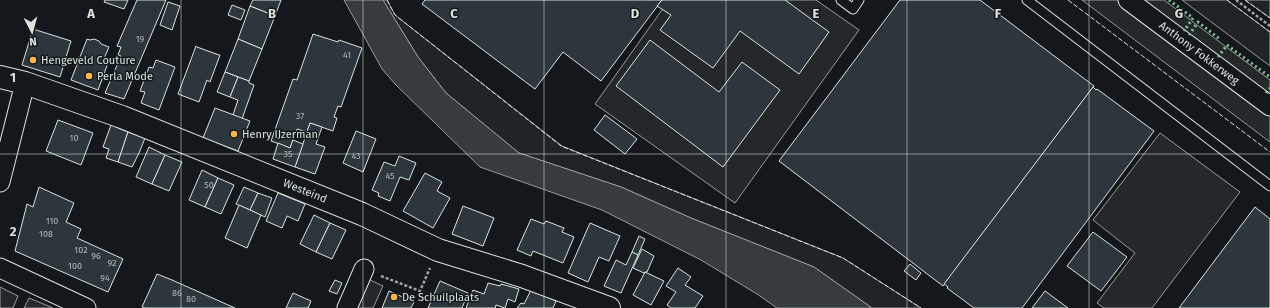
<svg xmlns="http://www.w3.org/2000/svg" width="1270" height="308" viewBox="0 0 1270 308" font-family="'Fira Sans',sans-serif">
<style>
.green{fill:#202428;stroke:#939e99}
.parking{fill:#24282b;stroke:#939e99}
.water{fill:#363b3e;stroke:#939e99}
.building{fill:#2c363c;stroke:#d8e6dc}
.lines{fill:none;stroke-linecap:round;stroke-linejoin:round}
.service-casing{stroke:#d8e6dc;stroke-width:11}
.minor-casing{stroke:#d8e6dc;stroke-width:21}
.tertiary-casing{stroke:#d8e6dc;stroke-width:24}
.path{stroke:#9da8a2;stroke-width:2.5;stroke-dasharray:3 2;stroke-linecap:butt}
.service{stroke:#14181c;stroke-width:9}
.minor{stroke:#14181c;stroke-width:19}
.tertiary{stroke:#14181c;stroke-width:22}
.hedge{stroke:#8ac095;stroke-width:3;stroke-dasharray:2 3;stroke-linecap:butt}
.fence{stroke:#d8e6dc;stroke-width:1;stroke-dasharray:5 2;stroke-linecap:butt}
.grid{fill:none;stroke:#d8e6dc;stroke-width:1;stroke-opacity:0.55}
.poi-dot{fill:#ffb74d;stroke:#14181c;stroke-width:1.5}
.labels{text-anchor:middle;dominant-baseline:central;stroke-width:3;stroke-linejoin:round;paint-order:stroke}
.number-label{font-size:9px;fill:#adbab4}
.street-label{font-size:11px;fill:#d8e6dc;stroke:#14181c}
.poi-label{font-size:11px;fill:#d8e6dc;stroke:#14181c;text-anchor:start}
.grid-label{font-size:13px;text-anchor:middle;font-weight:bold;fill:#d8e6dc;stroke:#14181c;stroke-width:3;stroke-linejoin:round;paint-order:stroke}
</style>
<rect width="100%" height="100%" fill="#14181c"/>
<g class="green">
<path d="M383 0H387L395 15 562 146 843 258 921 308H872L814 267 691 218 621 187 519 153 446 93 418 57Z"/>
<path d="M1182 0H1227L1270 32V66Z"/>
<path d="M1245 0H1270V18Z"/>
</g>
<g class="parking">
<path d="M669 0H816L859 30 735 203 595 104Z"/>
<path d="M1082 0H1164L1270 80V142Z"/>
<path d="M1160 133 1240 192 1152 308H1104L1097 303 1135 253 1093 220Z"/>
<path d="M370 280 383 286 373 308H357Z"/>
<path d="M0 287 18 296 13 308H0Z"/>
<path d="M29 298 53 308H24Z"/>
</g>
<path class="water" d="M344 0H383L418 57 446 93 519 153 621 187 691 218 814 267 872 308H777L757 294 701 260 602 210 480 167 396 85 382 69Z"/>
<g class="building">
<path d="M105 0H128L124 9 104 2Z"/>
<path d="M137 0H166L124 99 105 93 121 56 118 55 121 47 117 46Z"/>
<path d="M253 0H281L275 16 250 6Z"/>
<path d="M425 0H662L601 81 563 52 535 89 422 4Z"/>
<path d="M662 0H785L829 32 799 74 740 31 713 68 660 30 671 15 657 6Z"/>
<path d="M900 0H980L1094 86 943 286 779 161Z"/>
<path d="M168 2 180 6 172 30 160 25Z"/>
<path d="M232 5 245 10 241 20 228 15Z"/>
<path d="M250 6 275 16 262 49 238 39Z"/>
<path d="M33 29 71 41 60 77 22 65Z"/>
<path d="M313 34 338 42 339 40 362 48 341 107 338 106 334 117 337 118 333 131 310 123 307 132 297 129 290 148 271 141 293 79 297 80Z"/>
<path d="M87 39 90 40 94 39 99 41 101 44 109 47 103 61 108 63 98 90 71 80Z"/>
<path d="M238 39 262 49 249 81 225 72Z"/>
<path d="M650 40 719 92 742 62 780 90 723 167 616 86Z"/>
<path d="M196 46 197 47 219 55H220L210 82 207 80 199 102 178 94Z"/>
<path d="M156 60 175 67 159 110 141 103 145 92 140 91 149 67 153 68Z"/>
<path d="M225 72 238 77 230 97 217 92Z"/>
<path d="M238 77 249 81V83L254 85 242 119 233 115 238 100 230 97Z"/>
<path d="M1093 87 1096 90 1097 89 1154 131 1022 308H974L947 288 948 287 944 284Z"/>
<path d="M215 108 250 121 238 151 203 138Z"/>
<path d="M605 115 637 139 625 154 594 130Z"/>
<path d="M58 120 93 133 81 165 46 151Z"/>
<path d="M310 123 322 127 316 144 325 147 315 174 295 167Z"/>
<path d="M111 125 128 132 118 162 106 158 109 149 103 147Z"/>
<path d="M356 131 376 139 363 172 343 163Z"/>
<path d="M128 132 145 138 139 153 132 167 118 162Z"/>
<path d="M293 140 303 144 295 167 273 159 278 143 290 148Z"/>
<path d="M149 147 165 155 152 184 136 177Z"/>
<path d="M165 155 182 162 169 191 152 184Z"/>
<path d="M399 156 416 163 409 180 400 177 390 201 378 196 379 193 372 190 384 162 395 166Z"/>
<path d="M202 170 218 178 205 207 189 200Z"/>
<path d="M425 173 442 182 437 191 450 198 433 228 403 211Z"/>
<path d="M218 178 234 185 221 214 205 207Z"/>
<path d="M39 187 74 203 66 222 81 229 77 238 123 259 108 292 15 251 27 204 33 207Z"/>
<path d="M244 187 258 193 250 210 236 204Z"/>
<path d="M258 193 272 198 265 217 250 210Z"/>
<path d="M278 193 305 204 298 221 287 216 282 228 266 221Z"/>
<path d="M239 205 261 215 247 248 225 238Z"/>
<path d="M463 206 494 218 483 246 452 234Z"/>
<path d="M1255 207 1270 219V308H1179Z"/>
<path d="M314 215 330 223 316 252 300 244Z"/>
<path d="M531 219 544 224 546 221 564 228 562 232 574 237 563 263 533 251 531 256 517 250Z"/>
<path d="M330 223 346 230 332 259 316 252Z"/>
<path d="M590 223 620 236 609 261 599 257 588 282 568 273Z"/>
<path d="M1093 232 1127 257 1101 291 1067 266Z"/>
<path d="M639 236 645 239 638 255 632 252Z"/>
<path d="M642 249 654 256 647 272H645L644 273 633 268Z"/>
<path d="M632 252 638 255 621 293 604 286 616 260 626 265Z"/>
<path d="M910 264 921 273 916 280 904 271Z"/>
<path d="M678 268 691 277 685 285 703 296 695 308H671L667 305 676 292 666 286Z"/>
<path d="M645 272 664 281 651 305 633 295Z"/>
<path d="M157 274 172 280 235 308H145L142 307Z"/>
<path d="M335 280 342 283 337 294 329 291Z"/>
<path d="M440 281 468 293 462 308H428Z"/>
<path d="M488 283 500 286 501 284 519 289 515 302 508 299 505 308 496 305 495 308H466L473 290 484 294Z"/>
<path d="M531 290 556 301 553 308H517L521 303 524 304Z"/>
<path d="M389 291 414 302 411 308H382Z"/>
<path d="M1045 291 1068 308H1032Z"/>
<path d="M293 293 311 301 308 308H286Z"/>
</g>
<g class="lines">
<defs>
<g id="service">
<path d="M841 0 853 9 859 0"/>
<path d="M1027 0 1270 186"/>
</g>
<g id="minor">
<path d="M1128 0 1270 106"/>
<path d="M0 182 25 83"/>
<path d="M0 268 86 308"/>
<path d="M347 308 364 269"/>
</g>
<path id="tertiary" d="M0 77 25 83 122 117 362 214 438 250 522 276 609 308"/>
</defs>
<use href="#service" class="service-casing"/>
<use href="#minor" class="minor-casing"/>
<use href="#tertiary" class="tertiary-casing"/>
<g class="path">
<path d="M1236 0 1270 26"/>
<path d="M381 276 420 291 430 268"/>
</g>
<use href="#service" class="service"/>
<use href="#minor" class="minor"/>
<use href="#tertiary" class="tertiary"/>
<g class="hedge">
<path d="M1169 0 1193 18 1184 31"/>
<path d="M1189 35 1198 22 1221 40"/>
<path d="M1218 57 1227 45 1270 77"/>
<path d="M1266 93 1270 88"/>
</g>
<g class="fence">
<path d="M387 0 395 15 561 146 843 258 921 308"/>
<path d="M1068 0 1270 152"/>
<path d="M1227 0 1270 32"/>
<path d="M1245 0 1270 18"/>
</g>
</g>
<path class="grid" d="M181 0V308M363 0V308M544 0V308M726 0V308M907 0V308M1089 0V308M0 154H1270"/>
<g class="poi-dot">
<circle cx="33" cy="60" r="4"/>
<circle cx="89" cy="76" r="4"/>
<circle cx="234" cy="134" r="4"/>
<circle cx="394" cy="297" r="4"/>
</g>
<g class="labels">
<g class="number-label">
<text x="140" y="39">19</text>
<text x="347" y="55">41</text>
<text x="300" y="116">37</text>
<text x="74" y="138">10</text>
<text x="288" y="154">35</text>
<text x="356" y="156">43</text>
<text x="390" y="176">45</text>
<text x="209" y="185">50</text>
<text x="52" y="221">110</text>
<text x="46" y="234">108</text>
<text x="81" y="250">102</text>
<text x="96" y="256">96</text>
<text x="112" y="263">92</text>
<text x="75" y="266">100</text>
<text x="105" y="278">94</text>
<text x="177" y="293">86</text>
<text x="191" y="299">80</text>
</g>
<g class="street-label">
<text transform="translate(1199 53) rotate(37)">Anthony Fokkerweg</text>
<text transform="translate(305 191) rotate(22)">Westeind</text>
</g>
<g class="poi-label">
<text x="41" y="60">Hengeveld Couture</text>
<text x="97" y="76">Perla Mode</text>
<text x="242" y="134">Henry IJzerman</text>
<text x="402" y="297">De Schuilplaats</text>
</g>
</g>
<g class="grid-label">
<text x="91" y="18">A</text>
<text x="272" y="18">B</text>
<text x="454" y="18">C</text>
<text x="635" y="18">D</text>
<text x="816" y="18">E</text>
<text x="998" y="18">F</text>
<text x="1179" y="18">G</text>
<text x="13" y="82">1</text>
<text x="13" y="236">2</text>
</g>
<g transform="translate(32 32) rotate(174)" stroke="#14181c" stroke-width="3" paint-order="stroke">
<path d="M0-3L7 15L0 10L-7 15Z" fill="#d8e6dc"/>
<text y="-6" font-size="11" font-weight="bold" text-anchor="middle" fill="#d8e6dc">N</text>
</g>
</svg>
